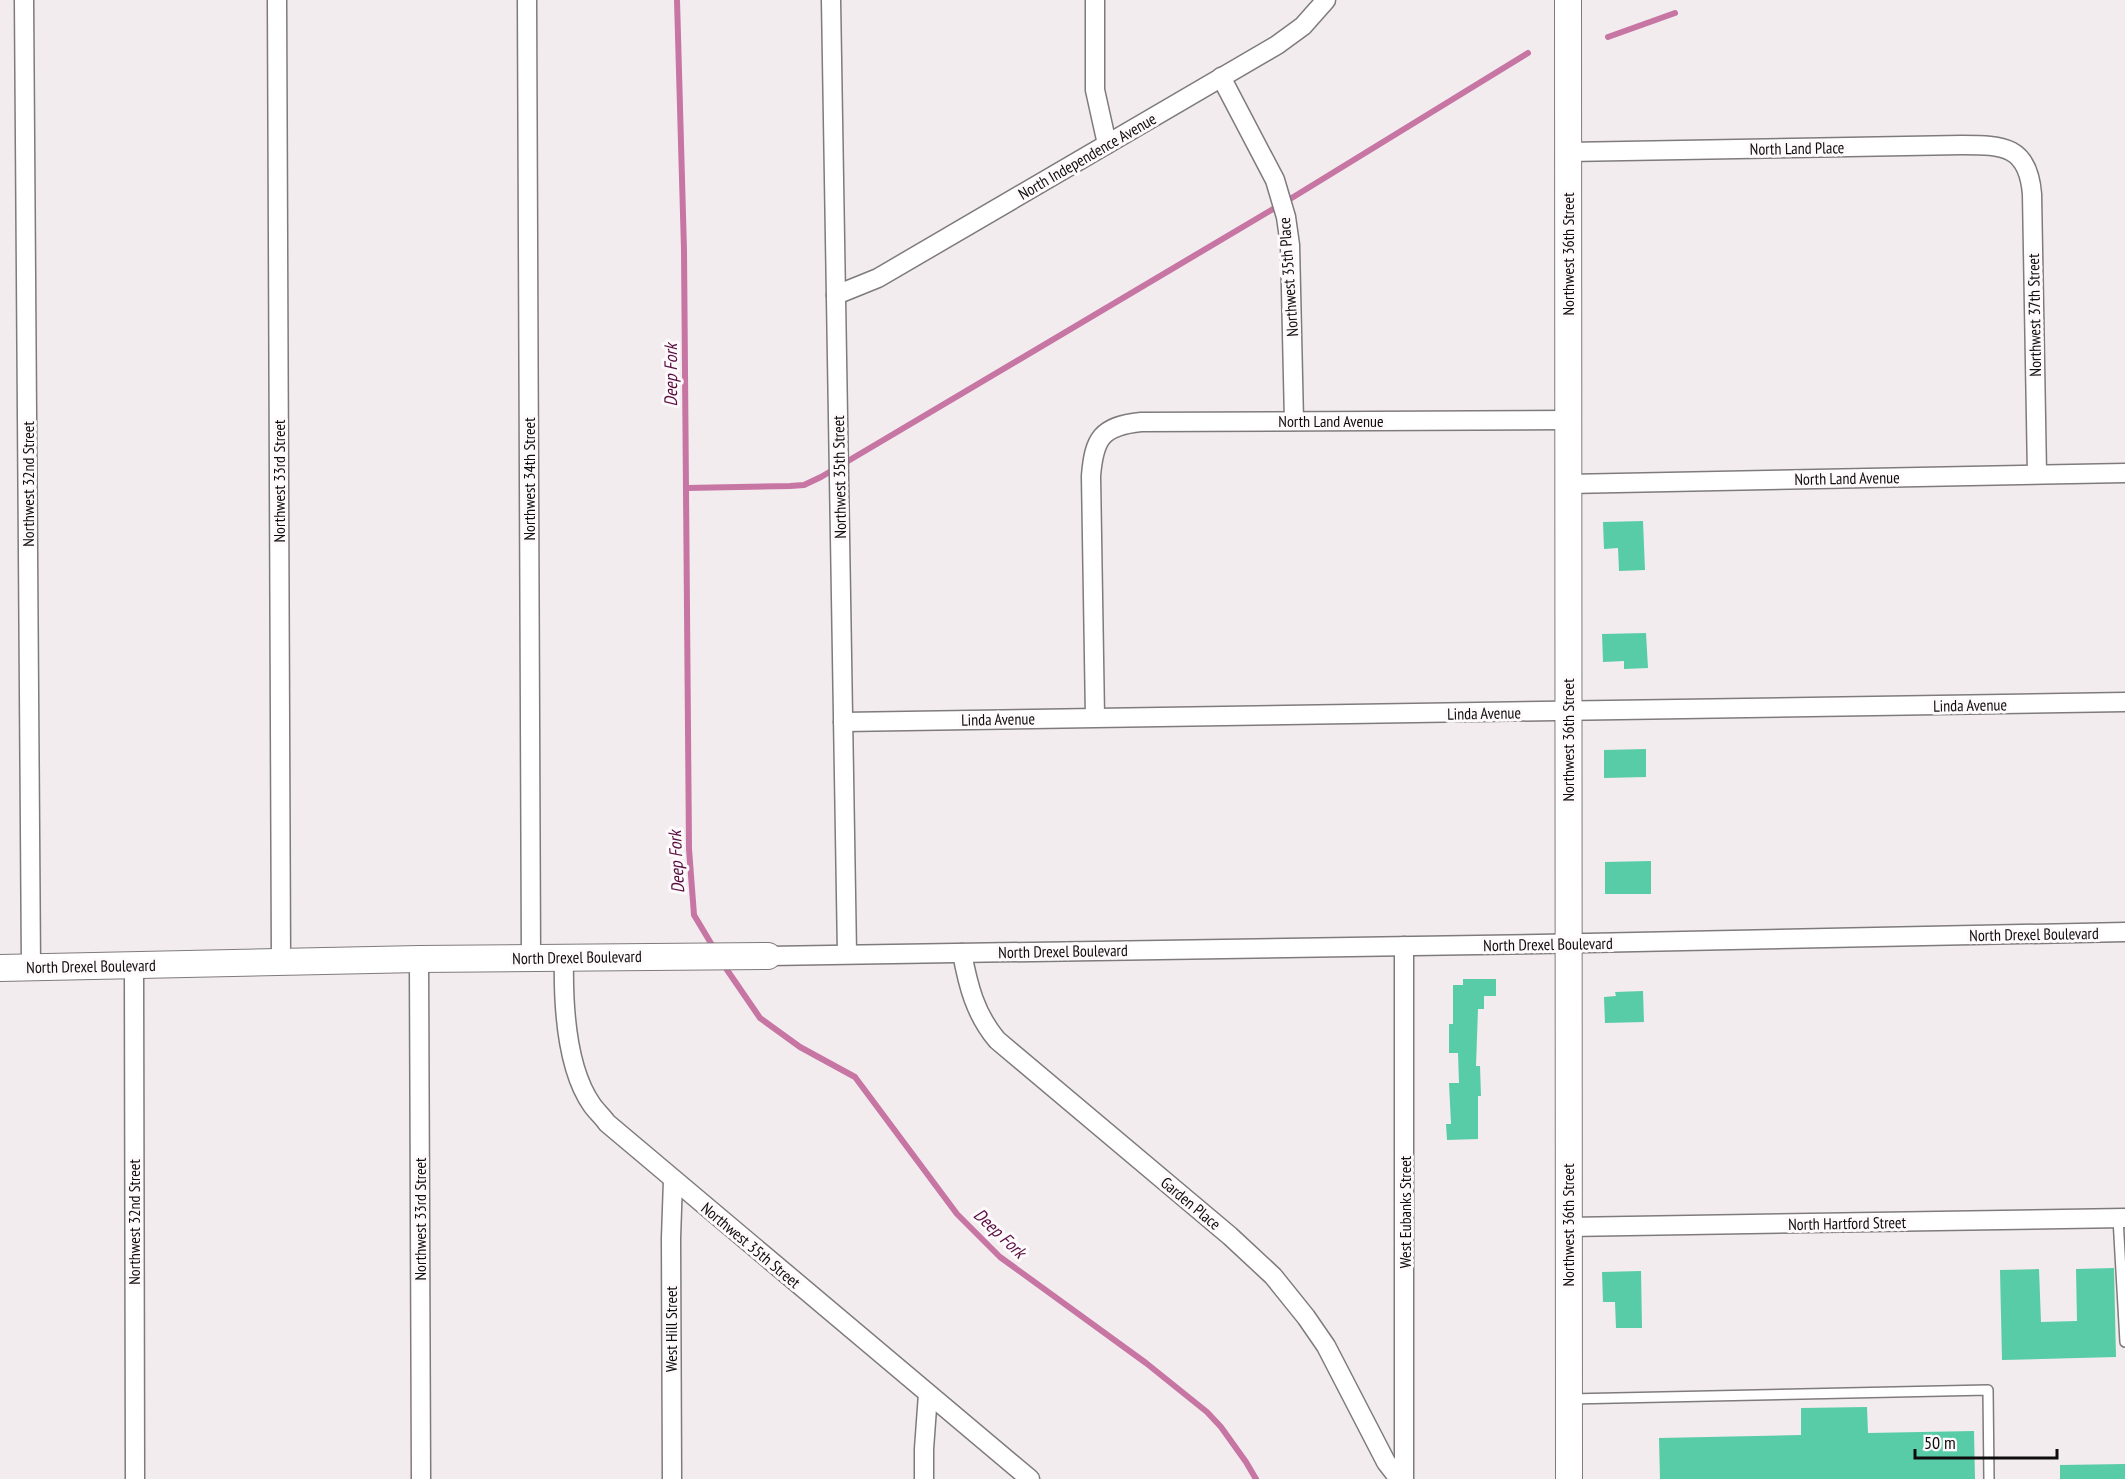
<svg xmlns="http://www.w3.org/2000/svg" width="2125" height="1479" viewBox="0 0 2125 1479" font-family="'PT Sans Narrow',sans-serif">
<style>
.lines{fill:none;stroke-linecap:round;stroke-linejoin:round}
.stream{stroke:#c775a3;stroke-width:6}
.building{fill:#58cca6}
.lane-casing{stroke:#7f7a7c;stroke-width:12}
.street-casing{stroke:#7f7a7c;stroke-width:21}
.secondary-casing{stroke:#7f7a7c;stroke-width:28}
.lane{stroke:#fff;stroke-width:9}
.street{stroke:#fff;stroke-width:18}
.secondary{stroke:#fff;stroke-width:26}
.labels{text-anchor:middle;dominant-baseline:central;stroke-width:6;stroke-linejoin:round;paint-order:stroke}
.street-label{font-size:16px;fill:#0e0c0d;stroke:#fefafc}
.water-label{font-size:18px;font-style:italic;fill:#580d3f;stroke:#fefafc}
</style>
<rect width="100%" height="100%" fill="#f2ecef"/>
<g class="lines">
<g class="stream">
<path d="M677 0 684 250 689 849 694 915 715 950"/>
<path d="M1608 37 1675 13"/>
<path d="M686 488 790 486 804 485 821 477 1295 196 1528 53"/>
<path d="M723 964 760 1018 800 1047 855 1077 957 1214 1000 1257 1146 1363 1207 1412 1221 1427 1246 1462 1256 1479"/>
</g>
</g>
<g class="building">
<path d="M1643 521 1645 570 1619 571 1618 548 1604 549 1603 522Z"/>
<path d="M1646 633 1648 668 1624 669V661L1603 662 1602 634Z"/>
<path d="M1646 749V777L1604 778V750Z"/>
<path d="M1651 861V894H1605V862Z"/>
<path d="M1463 979H1496V996H1484V1009H1478L1476 1066H1480L1481 1096H1478V1139L1447 1140 1446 1124H1451L1449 1083H1459L1458 1053H1449V1024H1453V985H1463Z"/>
<path d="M1643 991 1644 1022 1605 1023 1604 997 1616 996 1615 992Z"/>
<path d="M2114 1268 2116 1357 2002 1360 2000 1270 2039 1269 2041 1322 2077 1321 2076 1269Z"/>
<path d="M1641 1271 1642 1328H1616L1615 1302H1603L1602 1272Z"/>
<path d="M1867 1407 1868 1433 1974 1431 1975 1479H1660L1659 1438 1801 1435V1408Z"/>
<path d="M2125 1464V1479H2060V1465Z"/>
</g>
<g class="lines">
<defs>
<g id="lane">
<path d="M2118 1218 2125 1342"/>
<path d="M1569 1399 1988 1390 1989 1479"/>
</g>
<g id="street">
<path d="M24 0 31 967"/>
<path d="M277 0 281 962"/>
<path d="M527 0 531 958"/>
<path d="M831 0 847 954"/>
<path d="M1095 0V90L1107 144"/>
<path d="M1221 77 1275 180 1286 217 1290 245 1294 421"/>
<path d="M1568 152 1962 145C2004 145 2028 146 2032 194L2037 474"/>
<path d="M836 295 878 278 1277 45 1303 26 1326 0"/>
<path d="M1568 484 2125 473"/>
<path d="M1095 717 1091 476C1094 439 1101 426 1141 422L1568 420"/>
<path d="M843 722 2125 702"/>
<path d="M1404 946V1479"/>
<path d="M962 953C968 985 975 1014 997 1040L1230 1236 1273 1276 1306 1317 1326 1346 1386 1462 1399 1479"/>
<path d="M768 956 1539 944 2125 932"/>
<path d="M564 957C563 1002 566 1068 592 1105 597 1112 603 1117 607 1123L1030 1479"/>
<path d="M419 959 421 1479"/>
<path d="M134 965 135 1479"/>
<path d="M1568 1227 2125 1218"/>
<path d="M672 1479 671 1238 673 1180"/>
<path d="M924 1479V1449L928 1394"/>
</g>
<g id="secondary">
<path d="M1568 0 1569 1479"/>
<path d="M0 968 419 959 768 956"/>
</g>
</defs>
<use href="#lane" class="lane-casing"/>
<use href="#street" class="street-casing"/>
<use href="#secondary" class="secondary-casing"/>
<use href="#lane" class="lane"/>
<use href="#street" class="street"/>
<use href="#secondary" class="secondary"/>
</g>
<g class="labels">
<g class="street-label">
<text transform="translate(1797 148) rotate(-1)">North Land Place</text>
<text transform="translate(1087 156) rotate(-30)">North Independence Avenue</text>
<text transform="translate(1568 254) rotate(-90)">Northwest 36th Street</text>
<text transform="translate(1288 277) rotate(-94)">Northwest 35th Place</text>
<text transform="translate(2034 315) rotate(-91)">Northwest 37th Street</text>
<text x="1331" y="421">North Land Avenue</text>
<text transform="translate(839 477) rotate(-91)">Northwest 35th Street</text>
<text transform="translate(1847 478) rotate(-1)">North Land Avenue</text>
<text transform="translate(529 479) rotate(-90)">Northwest 34th Street</text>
<text transform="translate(279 481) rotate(-90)">Northwest 33rd Street</text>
<text transform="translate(28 484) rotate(-90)">Northwest 32nd Street</text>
<text transform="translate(1970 705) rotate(-1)">Linda Avenue</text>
<text transform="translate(1484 713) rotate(-1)">Linda Avenue</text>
<text transform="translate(998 719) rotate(-1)">Linda Avenue</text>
<text transform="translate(1568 740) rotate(-90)">Northwest 36th Street</text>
<text transform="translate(2034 934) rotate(-1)">North Drexel Boulevard</text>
<text transform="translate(1548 944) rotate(-1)">North Drexel Boulevard</text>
<text transform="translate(1063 951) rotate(-1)">North Drexel Boulevard</text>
<text transform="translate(577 957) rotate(-1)">North Drexel Boulevard</text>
<text transform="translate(91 966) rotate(-1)">North Drexel Boulevard</text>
<text transform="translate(1191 1203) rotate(40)">Garden Place</text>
<text transform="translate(1405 1212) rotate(-90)">West Eubanks Street</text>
<text transform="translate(420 1219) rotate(-90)">Northwest 33rd Street</text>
<text transform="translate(134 1222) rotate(-90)">Northwest 32nd Street</text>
<text transform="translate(1847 1223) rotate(-1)">North Hartford Street</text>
<text transform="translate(1568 1225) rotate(-90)">Northwest 36th Street</text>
<text transform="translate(751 1245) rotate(40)">Northwest 35th Street</text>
<text transform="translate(671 1329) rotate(-90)">West Hill Street</text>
</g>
<g class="water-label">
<text transform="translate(670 375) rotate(-90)">Deep Fork</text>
<text transform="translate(676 862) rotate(-93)">Deep Fork</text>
<text transform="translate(1000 1233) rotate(43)">Deep Fork</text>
</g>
</g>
<path d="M1915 1449v9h142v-9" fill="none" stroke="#0e0c0d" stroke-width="3"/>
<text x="1924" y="1449" font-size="18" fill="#0e0c0d" stroke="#fefafc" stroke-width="4.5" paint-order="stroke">50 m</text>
</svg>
